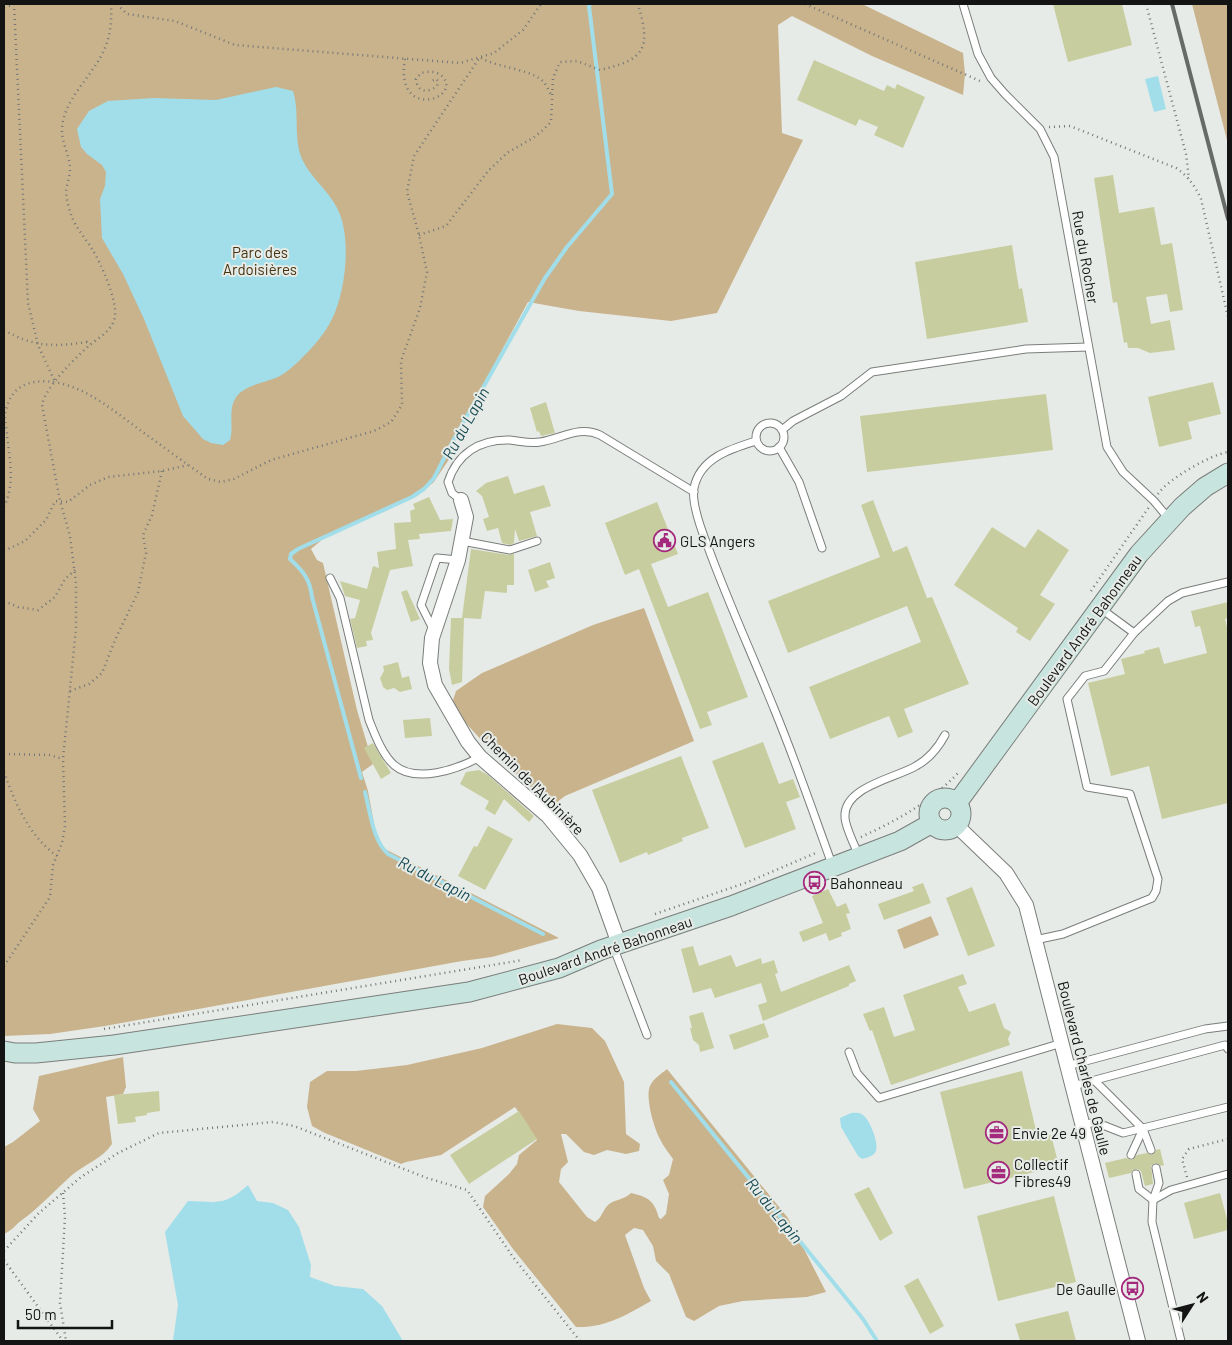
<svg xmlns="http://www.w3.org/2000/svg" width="1232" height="1345" viewBox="0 0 1232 1345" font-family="Barlow,sans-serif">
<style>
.green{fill:#c9b38d}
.water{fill:#a2deea}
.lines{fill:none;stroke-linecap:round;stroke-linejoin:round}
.stream{stroke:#a2deea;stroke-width:4}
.building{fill:#c7cd9e}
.lane-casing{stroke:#7a7e7a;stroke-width:9}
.street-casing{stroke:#7a7e7a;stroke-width:16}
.secondary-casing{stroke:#7a7e7a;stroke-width:21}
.path{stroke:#747774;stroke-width:2.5;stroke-dasharray:1 4;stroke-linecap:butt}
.lane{stroke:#fff;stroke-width:7}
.street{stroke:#fff;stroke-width:14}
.secondary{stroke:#c8e4df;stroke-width:19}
.rail{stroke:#686a68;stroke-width:4}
.labels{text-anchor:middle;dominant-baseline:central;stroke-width:4;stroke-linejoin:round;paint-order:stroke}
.park-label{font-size:15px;fill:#453310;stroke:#e7ebe7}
.street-label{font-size:15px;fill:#131413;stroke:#e7ebe7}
.poi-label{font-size:15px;fill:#131413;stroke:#e7ebe7;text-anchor:start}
.water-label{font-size:16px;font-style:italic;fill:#174b54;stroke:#e7ebe7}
</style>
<rect width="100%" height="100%" fill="#e7ebe7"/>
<g class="green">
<path d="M4 4H862L963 53 965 74 963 95 872 56 792 16 778 25 782 133 803 140 717 313 671 321 579 311 528 302 453 441 454 445 450 458 433 483 418 493 323 539 311 549 317 560 323 563 357 710 373 764 362 772 368 791 377 840 383 848 559 938 492 957 462 961 105 1026 50 1034 4 1036Z"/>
<path d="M1192 4H1228V144Z"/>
<path d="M644 608 694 741 565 796 552 806 497 757 462 719 455 709 453 700 456 691 482 673 593 625Z"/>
<path d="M931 916 939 935 904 949 897 930Z"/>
<path d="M557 1024 592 1028 605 1041 624 1082 626 1134 640 1144 639 1151 626 1154 607 1150 594 1155 584 1152 566 1134H561L568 1162 561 1169 559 1182 587 1217 595 1222C602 1218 602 1211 608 1205 615 1199 624 1200 631 1193 648 1197 654 1200 659 1218L661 1219 666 1214 669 1194 663 1180 669 1175 673 1159C669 1153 663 1146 660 1139 654 1128 645 1097 650 1086 653 1079 661 1074 667 1069L788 1218 826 1292 807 1297 743 1301 719 1306 694 1321 686 1317 669 1274 656 1261 653 1246 643 1230 634 1228 625 1235 644 1288 651 1301C626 1315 606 1328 576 1327L513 1249 483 1207 485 1196 509 1174 517 1164 519 1155 537 1140 515 1107 441 1155 406 1162 401 1164 325 1133 312 1126 307 1107 310 1082 327 1071H356L407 1065 482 1048Z"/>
<path d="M123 1057 126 1087 123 1094 106 1097 112 1144C102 1159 85 1164 72 1175 55 1190 41 1206 22 1220 14 1226 14 1229 4 1234V1147L13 1142 40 1121 33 1109 39 1076Z"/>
</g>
<g class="water">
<path d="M1158 76 1166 109 1154 112 1145 79Z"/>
<path d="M276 87 293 91C300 113 293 137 302 159 310 177 328 190 337 208 352 236 346 291 332 319 325 334 311 349 299 361 292 367 286 373 278 377 265 383 242 385 235 399 228 411 234 426 230 440L223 445 211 443 203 439 183 416 144 319 123 274 102 238 100 199 105 186 106 172 102 165 87 154 81 147 77 129 89 111 108 101 154 98 216 100Z"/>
<path d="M851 1113C855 1113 859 1112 863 1115 870 1120 879 1143 876 1151 874 1156 867 1158 862 1159L858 1156 841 1127 840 1118Z"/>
<path d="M248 1185 257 1201 273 1203 288 1210 299 1227 311 1265 310 1277 335 1286 363 1289 382 1306 403 1341H173L178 1305 165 1232 188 1201C217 1202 225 1206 248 1185Z"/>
</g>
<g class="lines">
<g class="stream">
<path d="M361 778 312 597C310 579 303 571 290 559L291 554 298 549 412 497 424 489 434 478 454 439 545 278 567 247 612 194 589 6 590 4"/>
<path d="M365 792C370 811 373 841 388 854L543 934"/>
<path d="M671 1082 863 1319 877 1341"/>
</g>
</g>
<g class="building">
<path d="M1053 4H1122L1132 45 1068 62Z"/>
<path d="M814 60 884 91 887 85 895 89 897 84 925 97 903 148 874 135 878 127 859 119 856 126 797 100Z"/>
<path d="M1113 175 1119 213 1154 207 1161 245 1172 243 1183 310 1170 312 1167 294 1146 297 1151 324 1170 320 1175 350 1150 353 1138 348H1128L1127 342 1124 343 1117 302 1113 303 1094 178Z"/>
<path d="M1012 245 1019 289 1022 288 1028 322 927 339 915 262Z"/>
<path d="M1213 382 1221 414 1188 422 1192 439 1159 447 1148 397Z"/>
<path d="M1046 394 1053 450 867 472 860 416Z"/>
<path d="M546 402 555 433 541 436 539 431 537 432 530 408Z"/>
<path d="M508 476 514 494 544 485 551 506 530 512 537 536 519 541 515 529 514 543 510 545 502 543 498 528 487 531 483 519 489 517 482 496 476 491 486 483Z"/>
<path d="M429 497 440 520 453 519 451 531 419 534 420 539 408 540 413 566 390 570 371 633 373 640 366 641 367 646 357 648 350 619 355 618 360 600 345 596 340 581 367 589 373 566 379 568 377 552 396 549 394 523 411 522 410 511 415 509 413 504Z"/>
<path d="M873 500 893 552 907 546 927 598 932 597 969 684 904 709 913 732 898 738 889 716 830 739 809 687 921 642 907 606 788 653 768 601 880 557 861 505Z"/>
<path d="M657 502 678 554 651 564 668 607 708 592 748 697 707 712 712 725 700 729 639 569 625 575 605 523Z"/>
<path d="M992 527 1025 548 1038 529 1069 550 1040 595 1055 604 1030 641 1016 632 1018 628 954 585Z"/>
<path d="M471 549 509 555 514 554V585H507V593L485 591 481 619 464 618 462 682 452 685 449 669 451 618H462Z"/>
<path d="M550 562 555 578 546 581 549 587 535 592 528 570Z"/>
<path d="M407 590 420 619 411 622 401 592Z"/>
<path d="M1228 602V618L1225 619 1228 631V803L1162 819 1149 766 1111 776 1088 683 1125 674 1121 659 1145 653 1144 651 1159 647 1164 664 1207 653 1200 626 1195 627 1191 611Z"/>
<path d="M398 662 402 678 409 676 412 689 400 692 394 688 387 690 383 687 380 678 384 671 383 666Z"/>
<path d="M430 718 432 736 405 738 403 720Z"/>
<path d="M763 742 779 784 793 779 800 797 786 802 796 829 745 848 712 761Z"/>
<path d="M373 743 391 773 381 779 364 748Z"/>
<path d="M681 756 709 828 682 838 683 841 648 855 647 852 620 863 592 790Z"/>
<path d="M479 770 488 775 534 816 529 822 504 799 495 815 485 809 489 801 460 784 466 772Z"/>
<path d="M488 826 513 839 485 890 458 876 474 846 477 847Z"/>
<path d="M923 883 931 903 884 920 878 904 914 891 912 887Z"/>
<path d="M972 887 995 946 968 956 946 898Z"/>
<path d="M828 889 837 907 846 903 850 913 846 914 851 929 841 933 842 936 829 941 826 933 803 942 799 932 823 923 812 896Z"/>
<path d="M693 946 699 966 731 955 736 967 761 958 762 964 774 960 778 973 775 974 781 992 849 965 856 981 849 984V986L763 1021 758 1005 767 1002 761 983 715 998 711 988 693 993 681 949Z"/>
<path d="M963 974 967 984 958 987 969 1012 995 1003 1004 1028 1011 1032 1008 1039 1010 1045 891 1085 872 1030 870 1031 863 1014 884 1007 894 1037 915 1030 903 995Z"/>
<path d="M703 1012 714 1048 700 1052 699 1045 693 1040 690 1028H692L689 1016Z"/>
<path d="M764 1023 769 1037 734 1050 729 1035Z"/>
<path d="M1022 1071 1038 1139 1051 1135 1059 1166 964 1189 940 1092Z"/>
<path d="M159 1091 160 1111 147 1113V1115L135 1117 136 1122 118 1124 114 1095Z"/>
<path d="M519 1111 537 1139 469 1184 450 1155Z"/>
<path d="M1160 1149 1164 1165 1161 1166 1155 1163 1151 1166 1153 1184 1145 1186 1141 1171 1137 1169 1133 1170 1131 1173 1109 1178 1105 1163 1126 1158 1132 1160 1137 1155 1147 1153 1152 1155 1156 1150Z"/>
<path d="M869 1187 893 1233 880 1241 854 1194Z"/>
<path d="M1220 1193 1228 1223V1230L1194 1239 1184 1203Z"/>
<path d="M1054 1196 1076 1282 998 1301 977 1216Z"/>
<path d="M918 1278 944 1326 930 1334 904 1286Z"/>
<path d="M1068 1311 1076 1341H1020L1015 1324Z"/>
</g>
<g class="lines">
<defs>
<g id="lane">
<path d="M963 4 978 54 991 78 1005 94 1040 129 1054 157 1107 447 1123 472 1154 501 1169 519"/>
<circle cx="770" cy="437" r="14"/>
<path d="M782 430 793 421 841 396 872 372 1026 349 1088 347"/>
<path d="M756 441C730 449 700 458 694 488 691 504 702 532 708 547 728 602 753 656 775 711 796 762 814 815 833 867"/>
<path d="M779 447 799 482 822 548"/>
<path d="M461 500 452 493 448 482C457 454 479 439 510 440 520 441 530 444 540 442 561 439 579 425 600 435L694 492"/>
<path d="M462 541 510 550 537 541"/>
<path d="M330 578 340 598 369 720C375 735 382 754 394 765 416 784 458 769 480 757"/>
<path d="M1100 608 1134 633"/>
<path d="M433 629 421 605 437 558 458 560"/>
<path d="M859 856C855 846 845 827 845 817 843 787 896 778 916 766 929 759 938 748 945 735"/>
<path d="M1035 940 1063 934 1152 898 1156 891 1158 879 1130 794 1087 787 1067 699 1085 676 1104 671 1134 633 1168 601 1182 593 1228 582"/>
<path d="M613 946 647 1035"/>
<path d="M849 1052 857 1073 879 1098 1062 1043"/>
<path d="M1067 1066 1205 1029 1228 1026"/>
<path d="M1095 1081 1143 1129 1131 1155"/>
<path d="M1073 1086 1225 1045 1228 1049"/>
<path d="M1083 1125 1095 1122 1123 1133 1228 1107"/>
<path d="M1143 1129 1151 1150"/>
<path d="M1156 1168 1159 1183 1153 1200 1152 1222 1181 1341"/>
<path d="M1136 1174 1139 1189 1153 1200"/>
<path d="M1153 1200 1171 1190 1228 1174"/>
</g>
<g id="street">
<path d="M461 500 466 517 458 560 432 638 430 663 435 685 468 742 480 757 548 816 580 855 599 888 619 944"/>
<path d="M957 826 1006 873 1026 905 1138 1341"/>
</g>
<g id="secondary">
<circle cx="945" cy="814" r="16"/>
<path d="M957 803 1139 554 1182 507 1205 487 1228 473"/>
<path d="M4 1051 15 1053H36L114 1045 469 992 559 968 601 950 731 906 900 841 932 823"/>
</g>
</defs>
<use href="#lane" class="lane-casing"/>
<use href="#street" class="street-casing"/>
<use href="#secondary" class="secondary-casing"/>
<g class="path">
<path d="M14 4 28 303 38 345 55 382"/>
<path d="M117 4 127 14 175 21 235 45 460 63 494 53 523 30 541 4"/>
<path d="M805 4 980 81H982"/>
<path d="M1146 4 1186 154 1189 179"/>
<path d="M4 7 14 5"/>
<path d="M481 58C499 68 531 69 544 82 547 86 549 92 552 96"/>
<path d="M405 59C394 121 462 99 443 77 437 71 429 71 421 73L416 79C417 93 428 93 437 86L438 81 436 79 429 82"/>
<path d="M1049 127 1070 126 1176 168C1188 176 1195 186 1201 199L1228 317"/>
<path d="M419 235 446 226 488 171 507 153 533 138 543 130 551 122 553 78 560 62 577 61 600 70C646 59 651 49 638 4"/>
<path d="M4 330C33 347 54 347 87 342L90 345"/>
<path d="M1158 494C1168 479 1210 455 1228 452"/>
<path d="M4 507C15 484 10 460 7 436 7 430 5 423 5 417 9 371 56 377 86 393 105 403 122 417 140 430 162 446 185 463 208 479L221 482 234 479 271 460 374 431 391 422 402 405 401 361 420 308 427 272 419 235 407 192 414 156 480 57"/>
<path d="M4 551 25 541 46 520 55 501 68 502 90 485 108 477 162 471 188 465"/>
<path d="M1091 591 1149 507"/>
<path d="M4 601 18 607 38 610 55 597 65 579 75 570"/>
<path d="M70 691 89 684 102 673 115 640 138 592 146 553 143 535 152 515 162 471"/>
<path d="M4 754 50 755 63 759"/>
<path d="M4 772C15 803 29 836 57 856"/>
<path d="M861 837C898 820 932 801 960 771"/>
<path d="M655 914 748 882 818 852"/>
<path d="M4 966 50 897 53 865 62 843 65 826 63 759 76 628V583L70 536 60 501 42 405C45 387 77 356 91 344 101 336 113 330 115 316 117 300 101 263 92 249 86 239 76 228 72 217 69 209 66 199 66 191 67 184 70 176 70 169 70 156 62 144 62 131 62 103 87 81 100 58 110 41 112 24 111 4"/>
<path d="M104 1029 523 960"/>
<path d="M1187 1177 1182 1159 1189 1149 1228 1139"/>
<path d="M63 1193 65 1217 60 1303 66 1341"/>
<path d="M4 1251 38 1214 81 1177 118 1153 159 1133 273 1122 294 1126 427 1178 467 1190 513 1257 580 1341"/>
<path d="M4 1260 63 1341"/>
</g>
<use href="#lane" class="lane"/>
<use href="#street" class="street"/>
<use href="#secondary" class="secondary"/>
<path class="rail" d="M1172 4 1228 219"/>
</g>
<defs>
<symbol id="civic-ring" viewBox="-11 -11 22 22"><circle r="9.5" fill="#e7ebe7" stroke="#a4297d" stroke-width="1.5"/><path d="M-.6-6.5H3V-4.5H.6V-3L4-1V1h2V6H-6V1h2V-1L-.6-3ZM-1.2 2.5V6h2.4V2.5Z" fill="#a4297d"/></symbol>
<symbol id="bus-ring" viewBox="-11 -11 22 22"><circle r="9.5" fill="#e7ebe7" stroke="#a4297d" stroke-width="1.5"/><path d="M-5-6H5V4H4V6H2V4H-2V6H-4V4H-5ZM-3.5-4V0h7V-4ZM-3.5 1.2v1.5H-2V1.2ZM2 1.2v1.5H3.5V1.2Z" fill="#a4297d"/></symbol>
<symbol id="office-ring" viewBox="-11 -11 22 22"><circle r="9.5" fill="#e7ebe7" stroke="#a4297d" stroke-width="1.5"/><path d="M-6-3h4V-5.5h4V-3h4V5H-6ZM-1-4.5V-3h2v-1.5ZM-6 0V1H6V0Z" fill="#a4297d"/></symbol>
</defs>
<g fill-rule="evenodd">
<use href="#civic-ring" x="652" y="528" width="25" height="25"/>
<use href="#bus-ring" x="802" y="870" width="25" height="25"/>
<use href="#office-ring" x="984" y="1120" width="25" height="25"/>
<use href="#office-ring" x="986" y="1160" width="25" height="25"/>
<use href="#bus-ring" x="1120" y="1276" width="25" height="25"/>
</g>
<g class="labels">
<g class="park-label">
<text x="260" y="252">Parc des<tspan x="260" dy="17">Ardoisières</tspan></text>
</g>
<g class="street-label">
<text transform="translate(1086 257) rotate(80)">Rue du Rocher</text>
<text transform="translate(1084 630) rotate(-54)">Boulevard André Bahonneau</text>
<text transform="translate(533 783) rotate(45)">Chemin de l'Aubinière</text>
<text transform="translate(605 950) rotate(-19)">Boulevard André Bahonneau</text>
<text transform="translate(1085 1068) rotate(76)">Boulevard Charles de Gaulle</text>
</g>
<g class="poi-label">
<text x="680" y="541">GLS Angers</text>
<text x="830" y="883">Bahonneau</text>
<text x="1012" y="1133">Envie 2e 49</text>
<text x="1014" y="1164">Collectif<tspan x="1014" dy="17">Fibres49</tspan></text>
<text x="1116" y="1289" text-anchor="end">De Gaulle</text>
</g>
<g class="water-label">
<text transform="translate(465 423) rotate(-61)">Ru du Lapin</text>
<text transform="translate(435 878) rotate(27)">Ru du Lapin</text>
<text transform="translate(775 1210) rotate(51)">Ru du Lapin</text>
</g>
</g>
<rect width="1232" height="1345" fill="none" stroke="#131413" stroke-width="10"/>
<g transform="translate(1192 1305) rotate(54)" stroke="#e7ebe7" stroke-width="4" paint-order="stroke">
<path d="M0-4L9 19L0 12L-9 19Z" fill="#131413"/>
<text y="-8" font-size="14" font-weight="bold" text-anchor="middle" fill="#131413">N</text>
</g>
<path d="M18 1320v8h94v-8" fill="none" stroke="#131413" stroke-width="2.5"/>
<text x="25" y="1320" font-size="15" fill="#131413" stroke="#e7ebe7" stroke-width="4" paint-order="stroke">50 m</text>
</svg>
